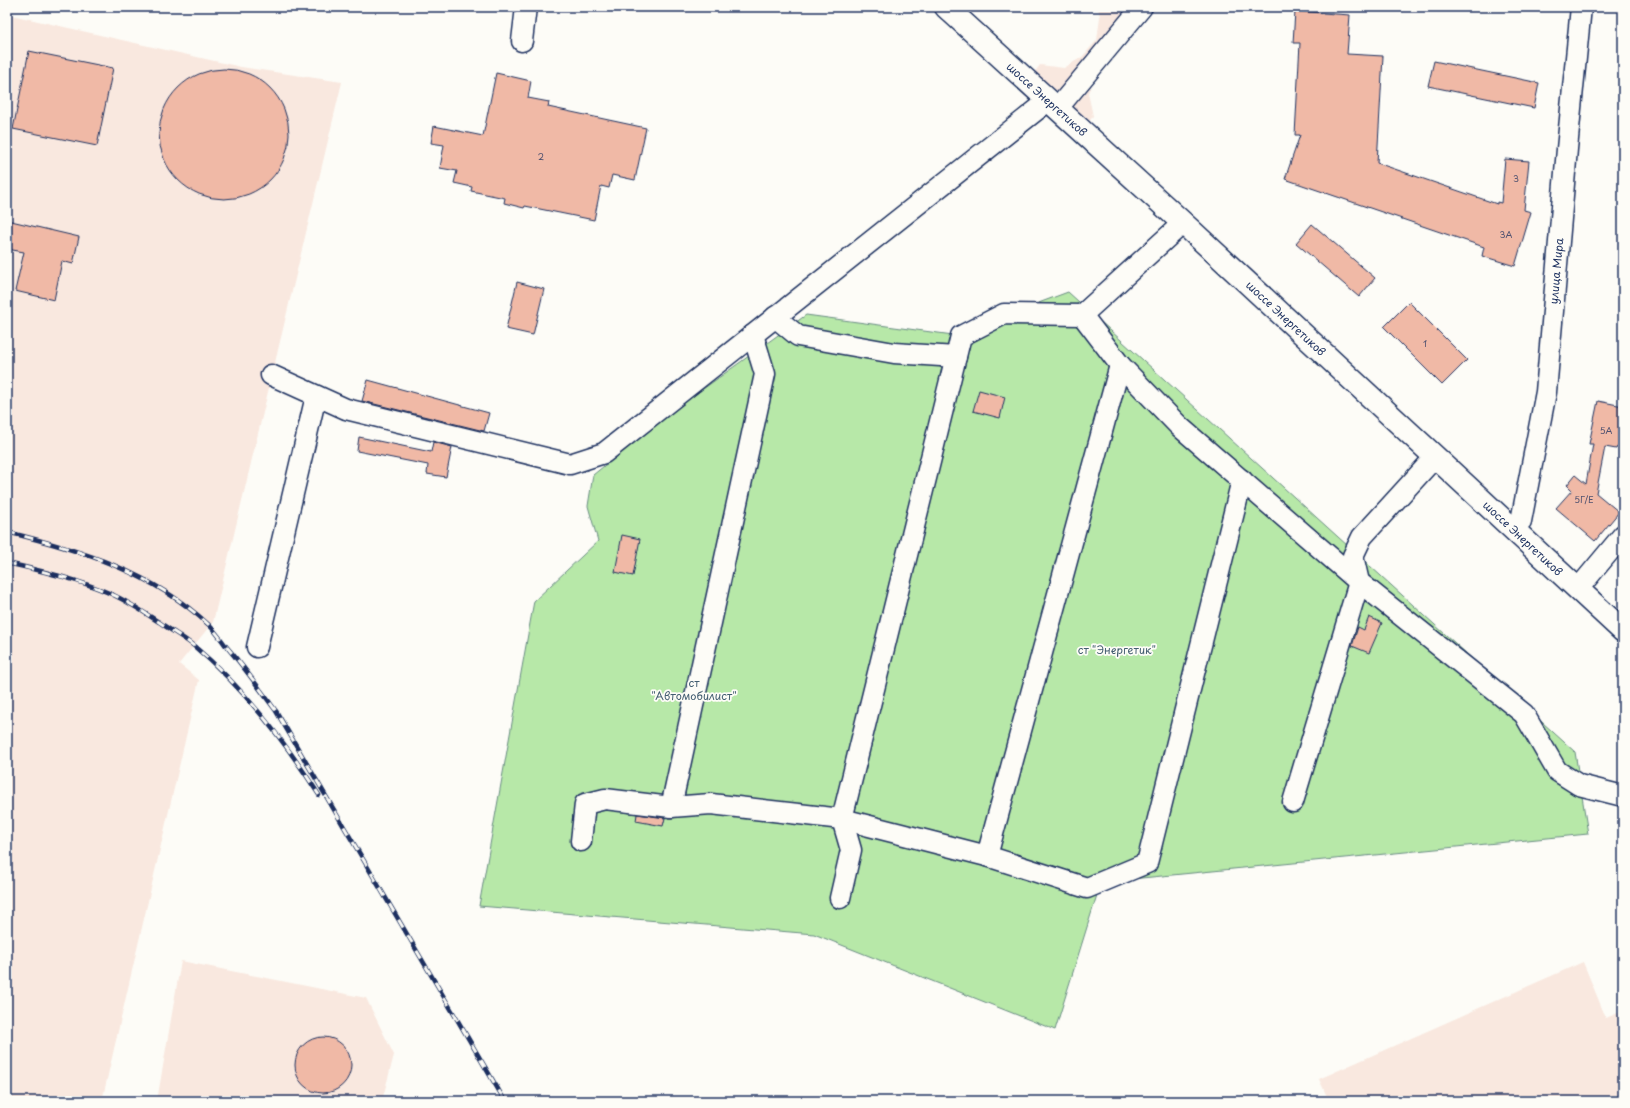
<svg xmlns="http://www.w3.org/2000/svg" width="1630" height="1108" viewBox="0 0 1630 1108" font-family="'Playpen Sans',sans-serif">
<style>
.built{fill:#f9e8df}
.green{fill:#b7e8a8;stroke:#698c83}
.building{fill:#f0b9a6;stroke:#1b2f5e}
.lines{fill:none;stroke-linecap:round;stroke-linejoin:round}
.minor-casing{stroke:#1b2f5e;stroke-width:23}
.major-casing{stroke:#1b2f5e;stroke-width:25}
.minor{stroke:#fdfcf7;stroke-width:20}
.major{stroke:#fdfcf7;stroke-width:22}
.rail-casing{stroke:#1b2f5e;stroke-width:4.5}
.rail{stroke:#fdfcf7;stroke-width:3;stroke-dasharray:9;stroke-linecap:butt}
.labels{text-anchor:middle;dominant-baseline:central;stroke-width:3.5;stroke-linejoin:round;paint-order:stroke}
.number-label{font-size:9px;fill:#505270}
.street-label{font-size:11px;fill:#1b2f5e;stroke:#fdfcf7}
.park-label{font-size:11px;fill:#425d70;stroke:#fdfcf7}
</style>
<rect width="100%" height="100%" fill="#fdfcf7"/>
<filter id="ink" filterUnits="userSpaceOnUse"><feTurbulence type="fractalNoise" baseFrequency=".025" numOctaves="2"/><feDisplacementMap in="SourceGraphic" scale="8" xChannelSelector="R" yChannelSelector="G"/><feConvolveMatrix kernelMatrix="1 2 1 2 8 2 1 2 1" color-interpolation-filters="sRGB"/></filter>
<g filter="url(#ink)">
<g class="built">
<path d="M1098 7H1152L1098 70 1088 93 1093 116 1089 122 1034 73 1040 65 1064 68 1082 57 1097 40 1100 17Z"/>
<path d="M7 14 241 67 342 82 213 622 179 664 199 680 102 1101H7Z"/>
<path d="M181 961 366 998 394 1055 382 1101H157Z"/>
<path d="M1583 962 1606 1018 1623 1011V1101H1329L1319 1079Z"/>
</g>
<path class="green" d="M1068 292 1575 752 1588 834 1101 882 1055 1030 814 934 479 906 534 601 598 541 588 506 593 475 664 417 806 315 953 335Z"/>
<g class="building">
<path d="M1295 11 1350 15 1347 54 1383 56 1377 163 1497 204V202L1501 203 1505 159 1529 161 1524 210 1531 212 1515 266 1482 256 1484 247 1285 179 1300 135H1295L1300 43H1293Z"/>
<path d="M29 51 113 68 97 146 13 129Z"/>
<path d="M1434 61 1539 83 1534 108 1428 86Z"/>
<circle cx="224" cy="134" r="65"/>
<path d="M496 73 531 81 528 98 549 102 548 107 646 128 635 180 612 175 609 188 601 186 594 220 525 206 524 208 504 203 505 198 471 191 472 187 454 183 457 171 440 168 444 145 431 143 434 126 483 136Z"/>
<path d="M7 220 79 237 73 264 62 261 54 300 15 291 24 252 7 249Z"/>
<path d="M1312 224 1375 278 1359 297 1296 243Z"/>
<path d="M517 282 544 289 533 335 506 329Z"/>
<path d="M1409 302 1467 360 1442 385 1384 327Z"/>
<path d="M368 380 489 413 484 431 362 401Z"/>
<path d="M979 390 1005 397 1000 418 973 411Z"/>
<path d="M1598 401 1623 406V448L1617 447 1616 449 1605 447 1596 493 1619 512 1595 541 1556 508 1572 490 1567 485 1575 475 1586 484 1593 444H1589Z"/>
<path d="M359 437 431 452 433 442 452 447 446 477 427 474 428 465 357 451Z"/>
<path d="M622 535 640 539 633 576 615 572Z"/>
<path d="M1369 617 1382 623 1369 653 1352 646 1358 627 1364 630Z"/>
<path d="M637 814 665 818 663 826 636 821Z"/>
<circle cx="323" cy="1065" r="28"/>
</g>
<g class="lines">
<defs>
<g id="minor">
<path d="M522 41 526 7"/>
<path d="M1057 109 1142 7"/>
<path d="M775 317 798 336 894 353 956 357"/>
<path d="M1120 365 1179 426 1359 582 1524 714 1557 771 1579 785 1623 796"/>
<path d="M271 375 346 409 570 464 604 453 1048 101"/>
<path d="M1513 529 1521 521 1546 392 1567 149 1581 7"/>
<path d="M1578 589 1623 535"/>
<path d="M257 647 316 396"/>
<path d="M1293 802 1359 582 1353 556 1362 537 1435 457"/>
<path d="M671 807 765 374 753 335"/>
<path d="M581 841 585 804 605 799 671 807 711 804 842 819 987 856 1087 888 1147 863 1242 480"/>
<path d="M987 856 1120 365 1082 315 1183 223"/>
<path d="M840 898 851 850 842 819 961 336 1004 314 1082 315"/>
</g>
<path id="major" d="M946 7 1183 223 1623 631"/>
</defs>
<use href="#minor" class="minor-casing"/>
<use href="#major" class="major-casing"/>
<use href="#minor" class="minor"/>
<use href="#major" class="major"/>
<defs>
<g id="rail">
<path d="M7 532C81 550 152 572 209 625 215 631 221 639 226 646 244 667 260 689 276 711L505 1101"/>
<path d="M7 563C41 571 77 579 109 593 126 600 143 612 159 622 170 630 183 637 194 646 244 688 284 740 319 795"/>
</g>
</defs>
<use href="#rail" class="rail-casing"/>
<use href="#rail" class="rail"/>
</g>
</g>
<g class="labels">
<g class="number-label">
<text x="541" y="156">2</text>
<text x="1516" y="178">3</text>
<text x="1506" y="234">3А</text>
<text x="1425" y="343">1</text>
<text x="1606" y="430">5А</text>
<text x="1584" y="499">5Г/Е</text>
</g>
<g class="street-label">
<text transform="translate(1047 99) rotate(42)">шоссе Энергетиков</text>
<text transform="translate(1556 271) rotate(-85)">улица Мира</text>
<text transform="translate(1286 318) rotate(43)">шоссе Энергетиков</text>
<text transform="translate(1523 538) rotate(43)">шоссе Энергетиков</text>
</g>
<g class="park-label">
<text x="1117" y="649">ст "Энергетик"</text>
<text x="694" y="682">ст<tspan x="694" dy="13">"Автомобилист"</tspan></text>
</g>
</g>
<rect width="1630" height="1108" fill="none" stroke="#fdfcf7" stroke-width="24"/>
<rect x="12" y="12" width="1606" height="1084" fill="none" stroke="#1b2f5e" stroke-width="1.5" filter="url(#ink)"/>
</svg>
